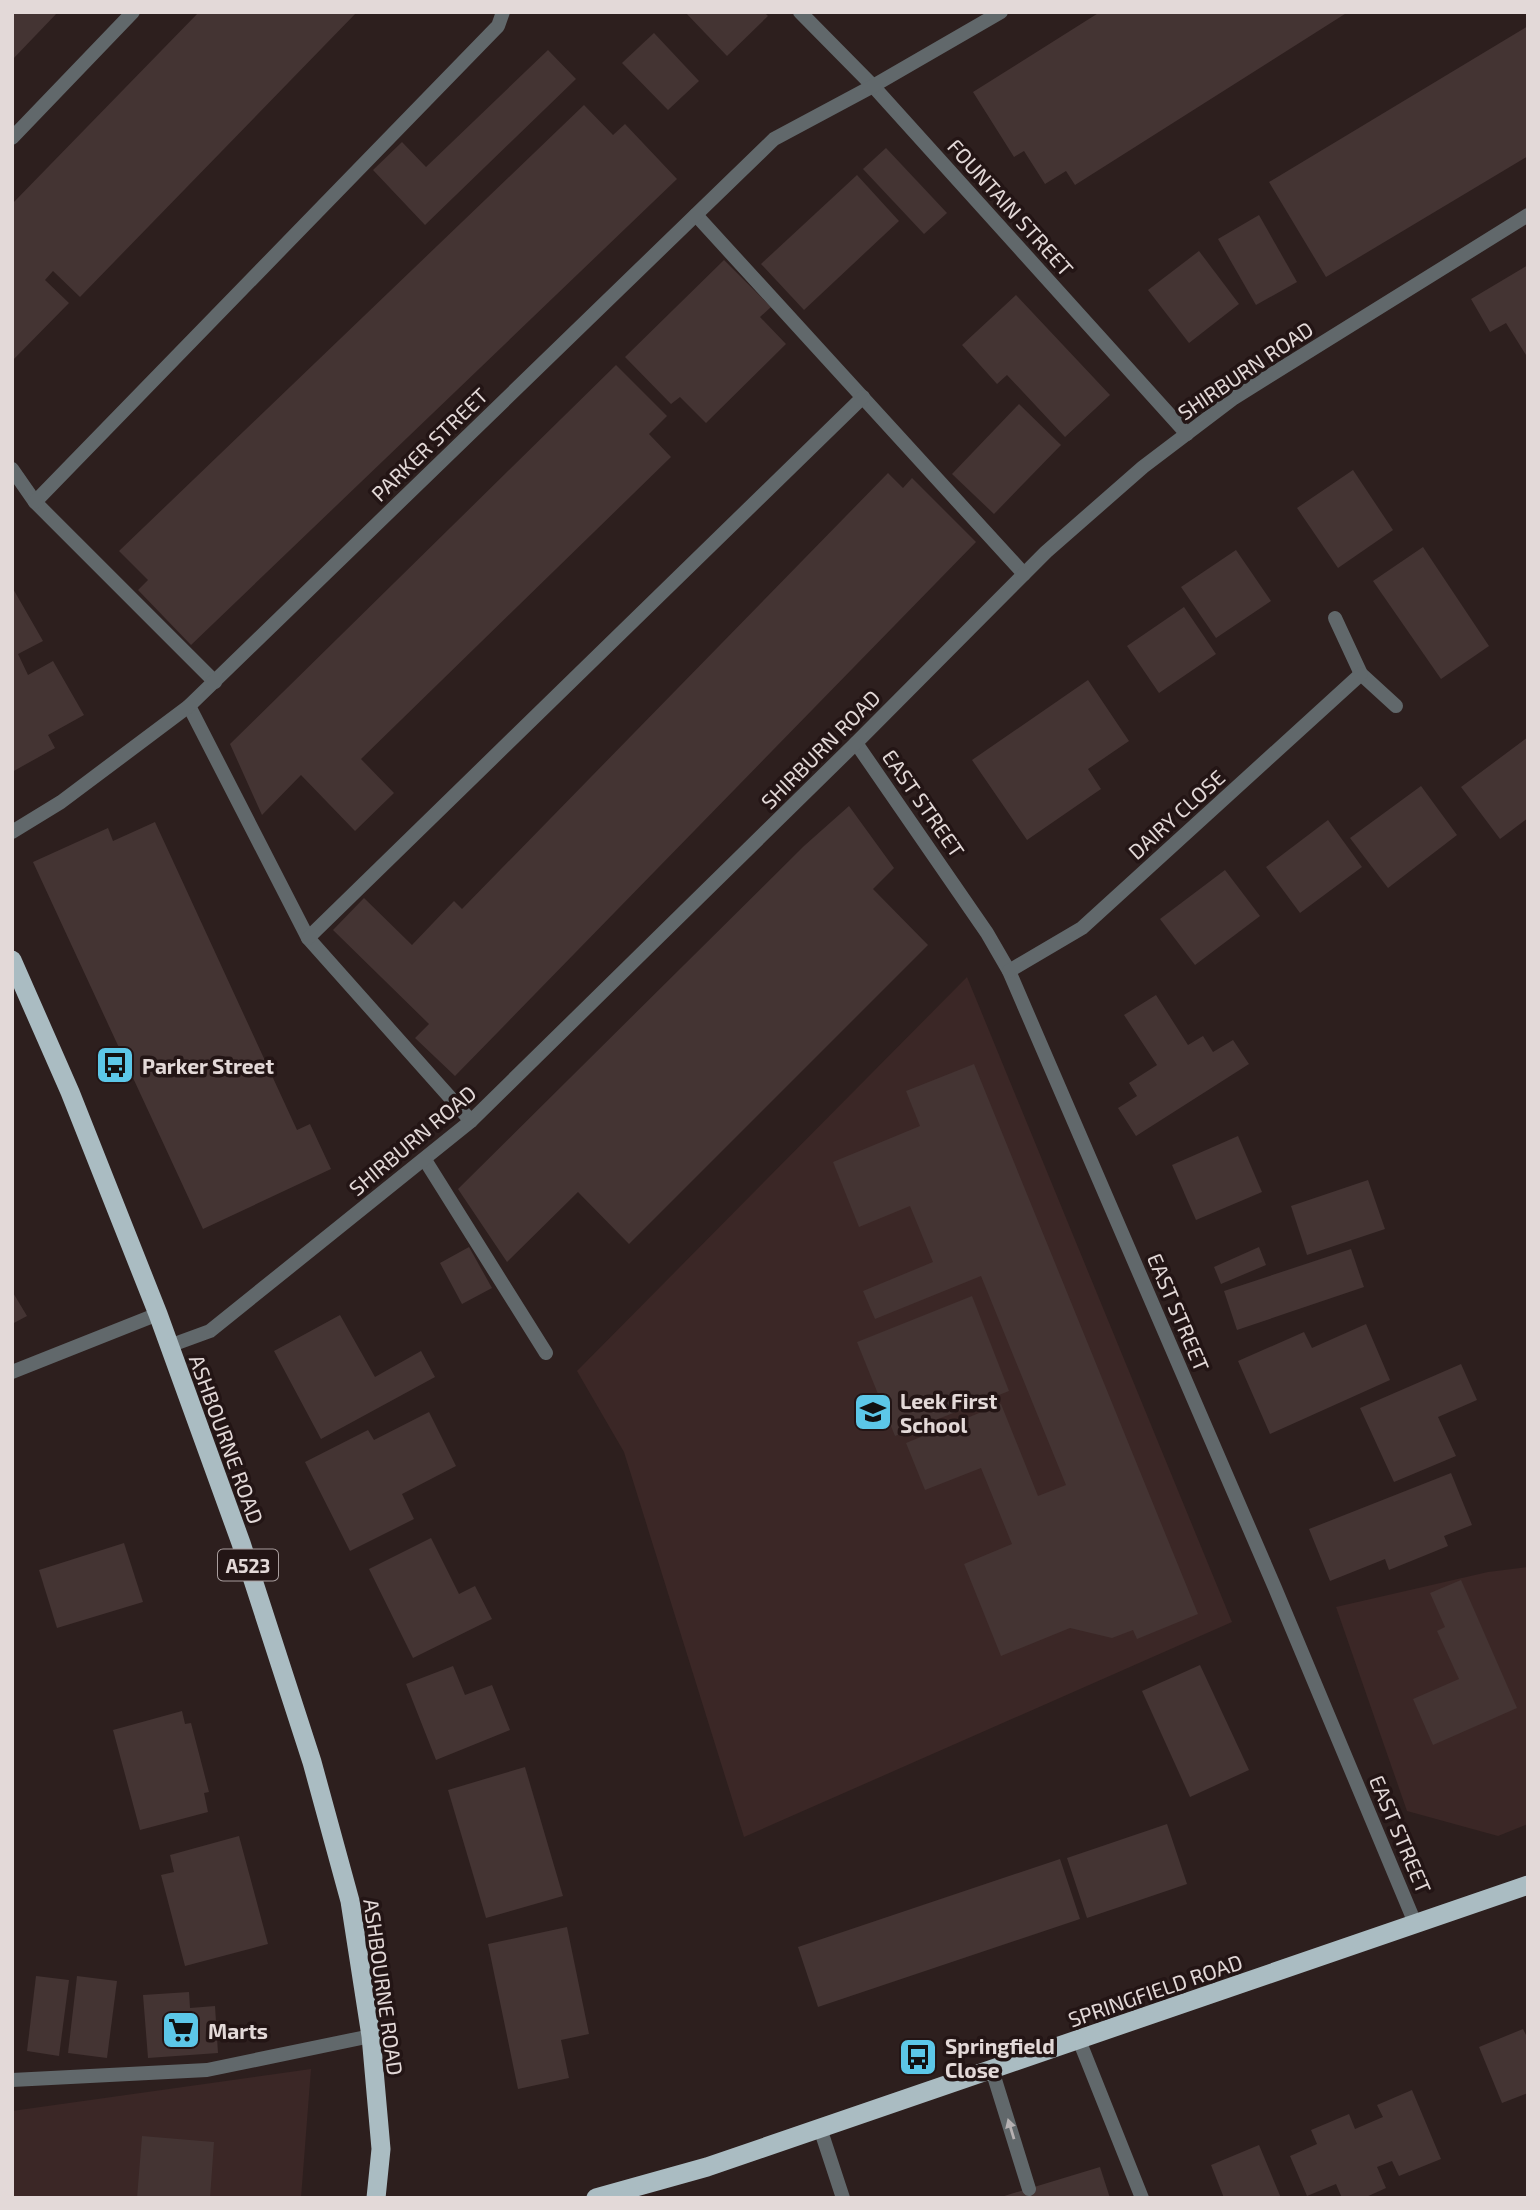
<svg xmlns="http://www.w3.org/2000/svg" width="1540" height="2210" viewBox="0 0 1540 2210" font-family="'Exo 2',sans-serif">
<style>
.built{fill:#3b2726}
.building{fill:#443433}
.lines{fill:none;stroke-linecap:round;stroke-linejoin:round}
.service{stroke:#61686b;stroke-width:14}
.minor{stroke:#61686b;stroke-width:14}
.trunk{stroke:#aabcc2;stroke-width:19}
.oneway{fill:#b6b1b2}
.labels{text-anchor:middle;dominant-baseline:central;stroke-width:7;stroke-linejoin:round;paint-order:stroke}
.shield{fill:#231515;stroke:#a99e9e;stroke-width:2}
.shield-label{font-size:19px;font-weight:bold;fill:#e3d9d8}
.street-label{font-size:21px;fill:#e3d9d8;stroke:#231515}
.poi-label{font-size:21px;font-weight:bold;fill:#e3d9d8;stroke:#231515;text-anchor:start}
</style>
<rect width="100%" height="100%" fill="#2d1f1e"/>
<g class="built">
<path d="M967 977 1232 1622 744 1837 624 1452 577 1371Z"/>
<path d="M1528 1567V1824L1498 1836 1407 1811 1336 1607 1488 1572Z"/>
<path d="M311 2069 301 2198H12V2111Z"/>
</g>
<g class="building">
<path d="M12 12H58L12 60Z"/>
<path d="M199 12H357L80 297 53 271 45 280 69 303 12 361V204Z"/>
<path d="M685 12H764L768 16 727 56Z"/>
<path d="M1100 12H1348L1075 185 1066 171 1045 184 1024 151 1014 157 973 92Z"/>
<path d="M1528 26V156L1326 277 1269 182Z"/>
<path d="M654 33 699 81 668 110 622 63Z"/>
<path d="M548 50 576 79 425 225 373 170 402 142 426 167Z"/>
<path d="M584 105 613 135 625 124 677 179 191 645 138 590 148 580 119 551Z"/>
<path d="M886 148 947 213 924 234 863 169Z"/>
<path d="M857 175 899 221 804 310 761 264Z"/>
<path d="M1259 215 1297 282 1256 305 1218 239Z"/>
<path d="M1199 251 1239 304 1189 343 1148 290Z"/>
<path d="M724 260 771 307 760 317 786 344 706 423 680 397 671 404 625 357Z"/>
<path d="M1528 265V354L1526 355 1506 323 1490 332 1471 299Z"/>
<path d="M1016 295 1110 395 1065 437 1007 375 997 384 962 345Z"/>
<path d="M616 365 667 416 649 434 671 457 361 759 394 793 355 831 301 775 262 815 230 744Z"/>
<path d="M1019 404 1061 445 994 514 952 474Z"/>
<path d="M1353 470 1393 530 1338 568 1297 508Z"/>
<path d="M888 473 903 488 912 478 976 542 455 1076 415 1038 429 1024 333 930 364 898 412 945 454 901 462 909Z"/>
<path d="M1423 547 1489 646 1441 679 1373 581Z"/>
<path d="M1236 550 1271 601 1216 638 1181 587Z"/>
<path d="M12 587 43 641 18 654 28 675 53 661 84 715 48 735 55 748 12 772Z"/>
<path d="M1184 607 1216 654 1159 693 1127 646Z"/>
<path d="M1088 680 1129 741 1088 769 1101 789 1027 840 972 760Z"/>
<path d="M1528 737V818L1500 839 1461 787Z"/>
<path d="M1421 786 1457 835 1388 888 1350 838Z"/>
<path d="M849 806 894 868 873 889 928 945 629 1244 578 1192 507 1262 458 1189 804 846Z"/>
<path d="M1328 820 1362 867 1300 913 1266 867Z"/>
<path d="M155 822 297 1130 310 1124 331 1169 203 1229 33 862 108 828 113 841Z"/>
<path d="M1225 870 1260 916 1195 965 1160 919Z"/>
<path d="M1156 995 1188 1045 1203 1036 1213 1052 1233 1040 1249 1064 1136 1136 1118 1108 1137 1096 1129 1083 1157 1065 1124 1015Z"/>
<path d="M974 1064 1198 1614 1137 1639 1133 1630 1112 1638 1070 1628 1001 1656 964 1564 1012 1544 981 1468 925 1490 906 1443 1001 1404 1038 1496 1066 1485 981 1276 875 1319 863 1291 933 1262 910 1206 859 1227 833 1162 920 1126 906 1091Z"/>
<path d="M1238 1136 1262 1192 1196 1220 1172 1165Z"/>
<path d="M1368 1180 1385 1229 1307 1255 1291 1206Z"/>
<path d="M469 1247 492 1288 462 1304 440 1263Z"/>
<path d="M1259 1247 1266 1265 1221 1284 1214 1267Z"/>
<path d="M1351 1249 1364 1287 1237 1330 1224 1291Z"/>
<path d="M12 1291 27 1316 12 1324Z"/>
<path d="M972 1296 1009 1391 895 1436 857 1342Z"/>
<path d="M340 1315 375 1377 421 1351 435 1377 321 1439 274 1351Z"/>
<path d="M1366 1324 1390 1380 1270 1434 1238 1361 1304 1332 1312 1348Z"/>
<path d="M1461 1364 1477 1400 1438 1417 1456 1456 1394 1482 1360 1408Z"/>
<path d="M429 1412 456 1466 402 1494 414 1519 350 1551 305 1462 368 1430 374 1440Z"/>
<path d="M1451 1473 1472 1525 1444 1536 1448 1546 1389 1570 1385 1559 1330 1581 1309 1529Z"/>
<path d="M431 1538 459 1594 475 1586 492 1619 413 1658 369 1569Z"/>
<path d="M124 1543 143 1602 57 1628 39 1570Z"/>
<path d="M1461 1580 1517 1708 1433 1745 1413 1699 1459 1679 1437 1631 1445 1627 1430 1593Z"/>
<path d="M1200 1665 1249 1770 1190 1797 1142 1691Z"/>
<path d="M453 1666 465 1695 492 1685 510 1730 436 1760 406 1684Z"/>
<path d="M182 1711 185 1724 191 1723 209 1792 204 1793 208 1812 140 1830 113 1730Z"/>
<path d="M525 1767 563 1896 486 1918 448 1790Z"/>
<path d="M1167 1824 1187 1884 1087 1918 1067 1858Z"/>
<path d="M239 1836 268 1944 185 1966 161 1875 174 1872 170 1855Z"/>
<path d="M1060 1859 1080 1919 818 2007 798 1947Z"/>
<path d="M567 1927 589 2034 561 2040 569 2078 518 2089 488 1944Z"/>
<path d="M36 1976 69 1980 59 2056 27 2051Z"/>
<path d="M77 1976 117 1981 107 2058 68 2053Z"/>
<path d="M189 1992 190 2008 215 2006 218 2053 148 2058 143 1995Z"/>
<path d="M1523 2029 1528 2039V2093L1502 2103 1479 2047Z"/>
<path d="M1412 2090 1441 2159 1399 2176 1392 2161 1377 2167 1386 2188 1364 2198H1342L1336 2184 1307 2196 1290 2156 1317 2144 1311 2130 1349 2114 1355 2129 1383 2117 1377 2105Z"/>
<path d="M142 2136 214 2142 210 2198H137Z"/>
<path d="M1259 2145 1281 2198H1224L1211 2165Z"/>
<path d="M1100 2167 1110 2198H1002L1001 2197Z"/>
</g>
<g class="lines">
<g class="service">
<path d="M696 215 1024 574"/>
<path d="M12 469 35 502 215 682"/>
<path d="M35 502 498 26 503 12"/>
<path d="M189 706 308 938 471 1121"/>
<path d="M308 938 863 397"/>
<path d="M425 1160 546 1353"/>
<path d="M12 1372 158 1314"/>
<path d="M992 2070 1029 2189"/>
<path d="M12 2080 207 2070 371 2036"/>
<path d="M820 2128 843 2198"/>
</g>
<g class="minor">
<path d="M800 12 873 86 1187 434"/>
<path d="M12 138 133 12"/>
<path d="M1335 618 1361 674 1396 706"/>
<path d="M856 743 987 933 1009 971 1275 1588 1415 1923"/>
<path d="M12 832 61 802 189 706 774 139 873 86 1001 12"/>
<path d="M1009 971 1082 928 1361 674"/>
<path d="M169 1346 210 1331 471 1121 856 743 1046 552 1143 467 1234 398 1528 215"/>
<path d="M1079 2040 1142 2198"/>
</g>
<g class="trunk">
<path d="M12 960 70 1092 158 1314 241 1543 312 1762 350 1901 371 2036 381 2149 376 2198"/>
<path d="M596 2198 707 2167 1528 1885"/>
</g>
</g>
<defs><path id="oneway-solid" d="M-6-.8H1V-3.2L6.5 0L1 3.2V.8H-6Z" transform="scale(1.75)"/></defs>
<use class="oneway" href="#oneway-solid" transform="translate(1011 2129) rotate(-107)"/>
<defs>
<symbol id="bus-square" viewBox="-11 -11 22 22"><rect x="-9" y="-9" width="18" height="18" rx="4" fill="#5cc7e8" stroke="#231515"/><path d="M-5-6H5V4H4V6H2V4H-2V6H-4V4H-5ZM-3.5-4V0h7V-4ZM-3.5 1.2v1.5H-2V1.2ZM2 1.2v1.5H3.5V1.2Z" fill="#111"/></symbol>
<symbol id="school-square" viewBox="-11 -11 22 22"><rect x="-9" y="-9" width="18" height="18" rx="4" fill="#5cc7e8" stroke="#231515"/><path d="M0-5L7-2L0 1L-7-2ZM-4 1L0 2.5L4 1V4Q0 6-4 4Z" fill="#111"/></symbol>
<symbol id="supermarket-square" viewBox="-11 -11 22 22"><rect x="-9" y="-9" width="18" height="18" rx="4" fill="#5cc7e8" stroke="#231515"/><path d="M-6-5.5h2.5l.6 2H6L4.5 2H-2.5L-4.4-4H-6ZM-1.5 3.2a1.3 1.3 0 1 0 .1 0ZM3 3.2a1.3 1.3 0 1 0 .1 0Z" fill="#111"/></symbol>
</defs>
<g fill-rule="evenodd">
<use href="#bus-square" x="93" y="1043" width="44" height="44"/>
<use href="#school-square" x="851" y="1390" width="44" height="44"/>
<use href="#supermarket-square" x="159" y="2008" width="44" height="44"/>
<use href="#bus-square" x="896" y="2035" width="44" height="44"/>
</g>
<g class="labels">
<rect class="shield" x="218" y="1549.5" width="60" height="31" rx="5"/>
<g class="shield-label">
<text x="248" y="1565">A523</text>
</g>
<g class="street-label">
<text transform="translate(1011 207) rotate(48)">FOUNTAIN STREET</text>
<text transform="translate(1245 370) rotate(-34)">SHIRBURN ROAD</text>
<text transform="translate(429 444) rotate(-44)">PARKER STREET</text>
<text transform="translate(820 749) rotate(-45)">SHIRBURN ROAD</text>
<text transform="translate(924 803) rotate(55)">EAST STREET</text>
<text transform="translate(1176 814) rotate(-42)">DAIRY CLOSE</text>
<text transform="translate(412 1140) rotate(-40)">SHIRBURN ROAD</text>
<text transform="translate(1179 1312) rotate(67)">EAST STREET</text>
<text transform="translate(227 1439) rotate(70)">ASHBOURNE ROAD</text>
<text transform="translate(1401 1834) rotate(67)">EAST STREET</text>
<text transform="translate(384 1987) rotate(82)">ASHBOURNE ROAD</text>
<text transform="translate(1155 1990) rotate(-19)">SPRINGFIELD ROAD</text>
</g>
<g class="poi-label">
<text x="142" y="1065">Parker Street</text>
<text x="900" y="1400">Leek First<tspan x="900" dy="24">School</tspan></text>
<text x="208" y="2030">Marts</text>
<text x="945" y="2045">Springfield<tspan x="945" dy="24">Close</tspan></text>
</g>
</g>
<rect width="1540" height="2210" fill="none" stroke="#e3d9d8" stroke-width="28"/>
</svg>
